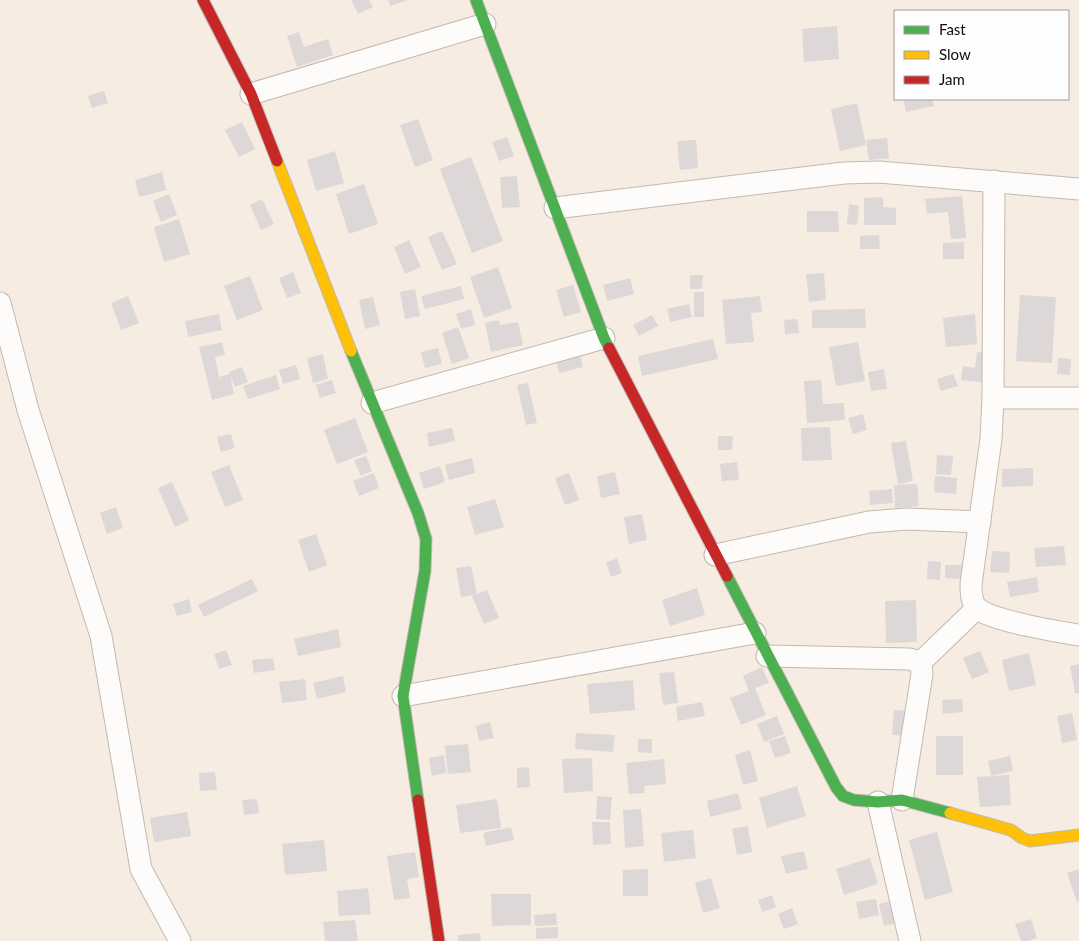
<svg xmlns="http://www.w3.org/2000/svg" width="1079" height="941" viewBox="0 0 1079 941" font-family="Lato,sans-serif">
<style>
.building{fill:#ddd7d7}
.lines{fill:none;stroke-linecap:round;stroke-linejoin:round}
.street-casing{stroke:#c1b9b1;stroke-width:23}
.fast-casing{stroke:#c1b9b1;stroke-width:13}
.slow-casing{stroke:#c1b9b1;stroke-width:13}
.jam-casing{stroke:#c1b9b1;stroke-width:13}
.street{stroke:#fefcfa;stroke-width:21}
.fast{stroke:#4caf50;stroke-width:11}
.slow{stroke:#ffc107;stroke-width:11}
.jam{stroke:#c62828;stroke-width:11}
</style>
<rect width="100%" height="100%" fill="#f6ece1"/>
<g class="building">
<path d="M351 0H369L373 7 358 14Z"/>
<path d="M388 0H408L390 6Z"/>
<path d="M837 26 839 59 804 62 802 29Z"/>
<path d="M299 32 304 47 328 39 333 55 297 67 287 36Z"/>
<path d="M104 91 108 103 92 108 88 96Z"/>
<path d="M903 99H932L934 106 906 112Z"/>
<path d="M857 103 866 145 840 151 831 109Z"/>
<path d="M418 119 433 160 415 167 400 125Z"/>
<path d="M242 122 255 149 239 157 225 130Z"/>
<path d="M507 137 514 156 499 161 492 142Z"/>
<path d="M887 138 889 158 869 160 866 140Z"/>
<path d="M696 140 698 168 680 170 677 141Z"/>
<path d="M335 151 344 183 316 191 307 160Z"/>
<path d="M471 157 503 241 472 253 440 169Z"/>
<path d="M162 172 166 190 139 197 135 180Z"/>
<path d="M517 176 520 207 502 208 500 177Z"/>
<path d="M364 184 378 224 349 234 336 194Z"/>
<path d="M169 194 177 215 161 222 153 201Z"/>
<path d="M962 196 966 238 951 239 948 212 927 214 925 199Z"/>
<path d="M883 197V207L896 208V225H864V198Z"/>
<path d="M262 199 274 224 261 230 250 205Z"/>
<path d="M849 204 859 206 857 225 847 224Z"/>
<path d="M807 211H838L839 232H807Z"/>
<path d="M179 219 190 254 164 262 154 227Z"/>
<path d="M442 231 457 264 442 270 428 237Z"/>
<path d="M879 235 880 249H860V236Z"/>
<path d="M409 240 421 267 405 274 394 247Z"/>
<path d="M964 242V259H943V243Z"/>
<path d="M498 267 512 308 484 318 470 277Z"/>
<path d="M293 272 301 293 287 298 279 278Z"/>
<path d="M824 273 826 300 809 302 806 274Z"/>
<path d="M690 275H703L702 289H690Z"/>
<path d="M250 276 263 310 237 320 224 286Z"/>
<path d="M630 278 634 294 607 301 603 285Z"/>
<path d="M573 285 581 312 564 317 556 290Z"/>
<path d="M461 286 464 299 425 309 421 296Z"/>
<path d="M415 289 420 316 405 319 400 292Z"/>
<rect x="694" y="292" width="10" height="25"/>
<path d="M1020 295 1056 297 1052 363 1016 361Z"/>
<path d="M128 296 139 323 121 330 111 303Z"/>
<path d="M760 296 762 312 751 313 754 342 726 344 722 300Z"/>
<path d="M373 297 380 325 365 329 359 300Z"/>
<path d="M689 304 692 317 670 322 667 309Z"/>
<path d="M471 309 475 325 461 329 456 314Z"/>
<path d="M865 309 866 328H812V310Z"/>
<path d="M219 314 222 330 188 337 185 321Z"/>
<path d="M975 314 977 344 946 347 943 318Z"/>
<path d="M652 315 658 326 639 336 633 325Z"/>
<path d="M797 319 799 333 785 334 784 320Z"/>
<path d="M499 320 500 325 518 322 523 345 491 352 485 323Z"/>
<path d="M458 327 469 358 452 364 442 333Z"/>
<path d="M713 339 718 359 642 376 638 356Z"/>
<path d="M222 342 225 355 215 357 219 377 230 374 234 394 212 400 199 347Z"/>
<path d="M858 342 865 381 836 386 829 347Z"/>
<path d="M438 348 442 364 425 368 421 352Z"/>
<path d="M977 352 991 354 988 383 961 380 963 366 975 368Z"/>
<path d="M323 354 328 379 313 383 307 358Z"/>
<path d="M580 355 583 367 559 373 556 361Z"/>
<path d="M1058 358 1071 359 1070 375 1057 374Z"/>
<path d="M296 365 300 379 283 384 279 370Z"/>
<path d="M242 367 248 382 235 387 229 372Z"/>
<path d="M884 369 887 389 871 391 868 372Z"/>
<path d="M953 374 958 386 941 391 937 379Z"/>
<path d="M276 375 280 389 248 399 243 386Z"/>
<path d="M332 380 336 393 320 398 316 385Z"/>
<path d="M821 380 823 404 844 403 845 420 807 423 804 381Z"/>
<path d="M528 383 537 423 526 425 517 385Z"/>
<path d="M863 414 867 430 853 434 848 418Z"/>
<path d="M355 418 368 452 337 464 324 430Z"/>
<path d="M830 427 832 460 802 461 801 428Z"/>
<path d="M452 428 455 441 429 447 427 433Z"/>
<path d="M231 434 235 448 221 452 217 437Z"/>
<path d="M718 436H733L732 450H718Z"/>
<path d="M906 441 913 481 898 484 891 443Z"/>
<path d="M937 455 953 456 951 475 936 474Z"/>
<path d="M366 456 372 471 361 476 354 460Z"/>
<path d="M472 458 475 473 449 480 445 465Z"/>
<path d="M737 462 739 480 722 481 720 464Z"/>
<path d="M229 465 243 500 225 507 211 472Z"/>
<path d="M440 466 445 482 424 489 419 473Z"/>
<path d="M1033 468V486L1002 487V469Z"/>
<path d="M615 472 620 494 601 498 597 476Z"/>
<path d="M374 473 379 488 359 496 353 481Z"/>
<path d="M569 473 579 500 565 505 555 478Z"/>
<path d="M935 476 957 478 956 494 934 492Z"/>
<path d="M172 482 189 520 175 527 158 488Z"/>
<path d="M917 484 919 506 895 508 894 485Z"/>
<path d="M892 489 893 503 870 505 869 491Z"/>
<path d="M495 499 504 527 475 535 467 507Z"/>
<path d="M116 507 123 528 107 534 100 513Z"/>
<path d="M642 514 647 540 629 544 624 517Z"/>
<path d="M316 534 327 565 309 572 298 540Z"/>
<path d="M1064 546 1066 565 1036 567 1034 548Z"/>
<path d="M992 551 1010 552 1009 573 990 572Z"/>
<path d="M617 558 622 573 611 577 606 563Z"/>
<path d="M928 561 941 562 940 580 927 579Z"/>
<path d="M945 565H962V579L945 578Z"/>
<path d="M471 566 477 594 487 590 499 618 484 624 472 596 476 595 461 597 456 568Z"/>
<path d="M1037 577 1039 592 1010 597 1007 582Z"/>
<path d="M252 579 258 591 204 617 198 605Z"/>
<path d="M697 588 705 615 670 626 662 600Z"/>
<path d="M189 599 192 612 177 616 173 604Z"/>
<path d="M916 600 917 642 886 643 885 601Z"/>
<path d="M338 629 341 647 298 656 294 639Z"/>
<path d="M226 650 232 665 219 669 214 654Z"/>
<path d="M980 651 989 672 972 679 963 658Z"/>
<path d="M1029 653 1036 685 1009 691 1002 660Z"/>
<path d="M273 658 275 670 254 673 252 660Z"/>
<path d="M1079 664V693H1075L1070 666Z"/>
<path d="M762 667 769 683 755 688 766 715 741 725 730 698 749 691 743 676Z"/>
<path d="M674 672 678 703 663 705 659 673Z"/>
<path d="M343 676 346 692 317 699 313 683Z"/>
<path d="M305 679 307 700 282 703 279 682Z"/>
<path d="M633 680 635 710 590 714 587 684Z"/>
<path d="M962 699 963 712 943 714 942 700Z"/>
<path d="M702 702 705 716 678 721 676 707Z"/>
<path d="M894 710 908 711 906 736 892 735Z"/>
<path d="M1072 713 1077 740 1062 743 1057 716Z"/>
<path d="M777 716 784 734 764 742 757 724Z"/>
<path d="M490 722 494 738 479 741 476 726Z"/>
<path d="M576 733 615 735 613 752 575 749Z"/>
<path d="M785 736 791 753 775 758 769 741Z"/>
<rect x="936" y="736" width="27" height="39"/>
<path d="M638 739H652V753L638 752Z"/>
<path d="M468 744 471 772 448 774 445 746Z"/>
<path d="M750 750 758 781 743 785 735 755Z"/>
<path d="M444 755 446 773 432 776 429 758Z"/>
<path d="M1010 756 1013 771 991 776 988 761Z"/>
<path d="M592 758 593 791 564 793 562 759Z"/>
<path d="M664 759 666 784 644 786 645 793 629 794 626 763Z"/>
<path d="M529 767 530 787 517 788V768Z"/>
<path d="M215 772 217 790 200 791 199 773Z"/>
<path d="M1009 775 1011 805 980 807 977 777Z"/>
<path d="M797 786 806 816 767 828 759 798Z"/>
<path d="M738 793 742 809 710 817 707 801Z"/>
<path d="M597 796 612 797 610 820 596 819Z"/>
<path d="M257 799 259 813 244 815 242 800Z"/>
<path d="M497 799 501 828 460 833 456 805Z"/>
<path d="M641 809 644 846 625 848 623 810Z"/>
<path d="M187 812 191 836 154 842 150 818Z"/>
<path d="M592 822H610L611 844 593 845Z"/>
<path d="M748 826 752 852 737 855 732 829Z"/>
<path d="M511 827 514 840 486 846 483 833Z"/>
<path d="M693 830 696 858 664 862 661 833Z"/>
<path d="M937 832 953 892 925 900 909 840Z"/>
<path d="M324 840 327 871 285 875 282 844Z"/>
<path d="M804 851 808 869 786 874 781 856Z"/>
<path d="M415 852 419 877 407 879 410 898 394 900 387 856Z"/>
<path d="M870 858 878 884 844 895 836 869Z"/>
<path d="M648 869V896H623V870Z"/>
<path d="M1079 869V901L1077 902 1067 873Z"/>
<path d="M711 878 720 908 703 913 695 883Z"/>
<path d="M368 888 371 914 339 916 337 891Z"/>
<path d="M491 894H531V925L492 926Z"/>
<path d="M772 895 776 907 762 912 758 900Z"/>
<path d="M876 899 879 915 859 919 856 902Z"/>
<path d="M891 901 896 923 884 926 879 904Z"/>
<path d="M792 908 798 924 784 929 778 914Z"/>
<path d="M556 913 557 925 535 926 534 915Z"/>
<path d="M1031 919 1037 938 1028 941H1021L1015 924Z"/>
<path d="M355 920 358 941H325L323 922Z"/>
<path d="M558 927V938L536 939V928Z"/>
<path d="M480 933 481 941H458V935Z"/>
</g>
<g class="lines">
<defs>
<g id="street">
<path d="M251 94 485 24"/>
<path d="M994 181 993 398 991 439 971 584C971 592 971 603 978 609 994 621 1058 632 1079 635"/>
<path d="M555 208 844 173 879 172 1079 189"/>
<path d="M0 303 28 410 101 636 141 869 180 941"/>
<path d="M993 398H1079"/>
<path d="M372 403 604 338"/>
<path d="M715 555 869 522 907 519 980 522"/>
<path d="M767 656 909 659 921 662"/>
<path d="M921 662 977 608"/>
<path d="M403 696 755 633"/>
<path d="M902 800 922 674 921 662"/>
<path d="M878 802 910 941"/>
</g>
<g id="fast">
<path d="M476 0 604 338 609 348"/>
<path d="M351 351 418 513 426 539 425 571 403 696 418 800"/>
<path d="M727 576 836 787 843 796 854 800 878 802 902 800 950 813"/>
</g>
<g id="slow">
<path d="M277 161 351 351"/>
<path d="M950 813 1011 830 1022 838 1030 841 1079 835"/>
</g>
<g id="jam">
<path d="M203 0 251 94 277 161"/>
<path d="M609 348 727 576"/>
<path d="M418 800 439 941"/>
</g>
</defs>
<use href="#street" class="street-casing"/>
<use href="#fast" class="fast-casing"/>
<use href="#slow" class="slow-casing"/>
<use href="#jam" class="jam-casing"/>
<use href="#street" class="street"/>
<use href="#fast" class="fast"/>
<use href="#slow" class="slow"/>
<use href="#jam" class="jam"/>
</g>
<rect x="894" y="10" width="175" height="90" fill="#fdfdfd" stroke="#9f9d9b"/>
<rect x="904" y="26" width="25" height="8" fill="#4caf50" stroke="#9f9d9b"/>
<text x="939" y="35" font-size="15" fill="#120d07">Fast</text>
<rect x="904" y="51" width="25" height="8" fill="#ffc107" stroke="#9f9d9b"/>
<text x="939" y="60" font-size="15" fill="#120d07">Slow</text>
<rect x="904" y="76" width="25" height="8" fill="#c62828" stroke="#9f9d9b"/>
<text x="939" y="85" font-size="15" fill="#120d07">Jam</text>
</svg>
